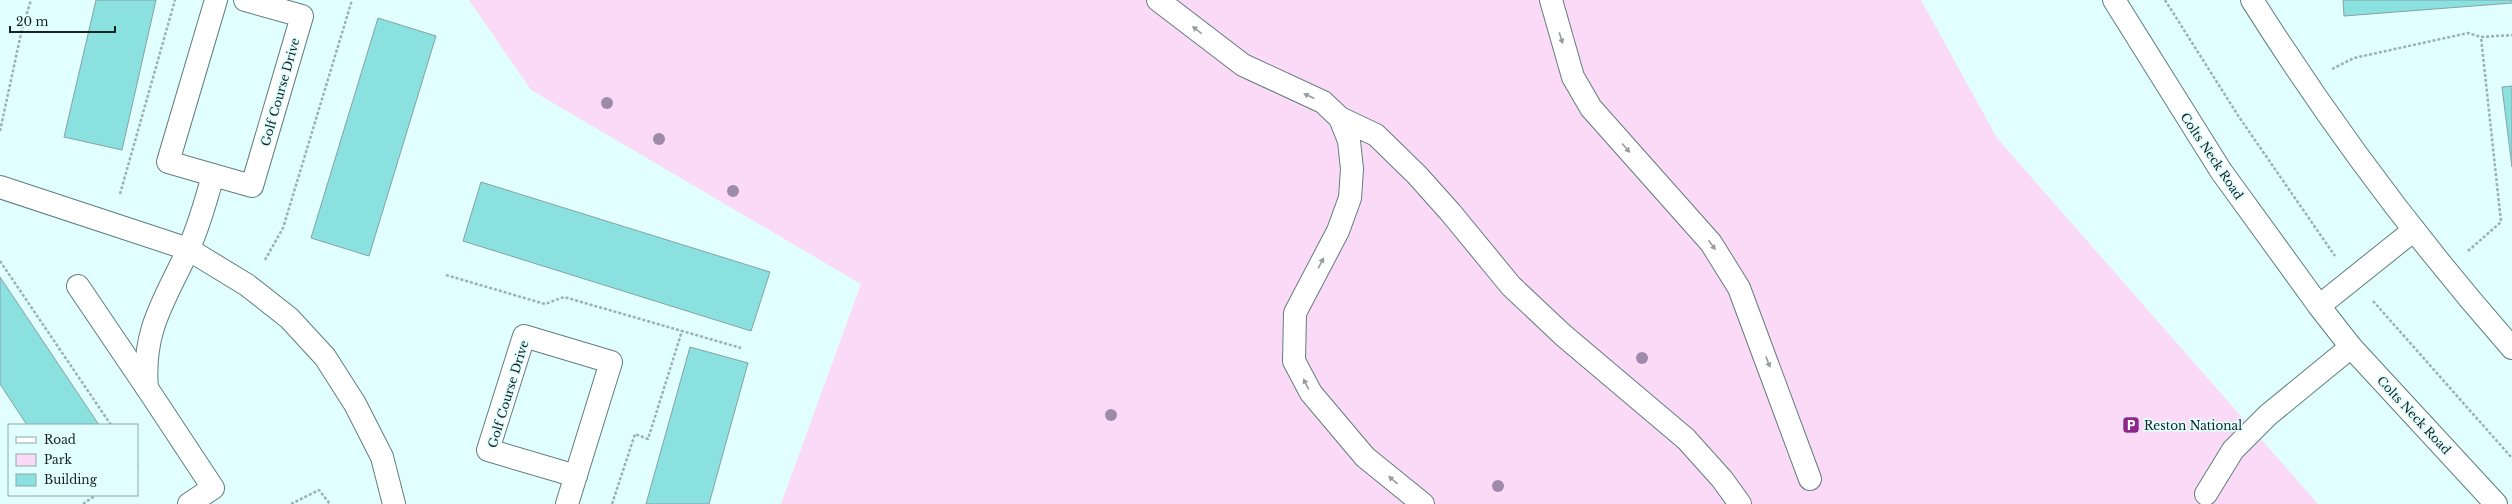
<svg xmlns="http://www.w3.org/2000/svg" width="2512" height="504" viewBox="0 0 2512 504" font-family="'Libre Baskerville',serif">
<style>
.green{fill:#fbdaf7}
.building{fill:#8be0e0;stroke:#86a2a2}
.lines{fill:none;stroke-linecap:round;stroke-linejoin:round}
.minor-casing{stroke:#627d7d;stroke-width:24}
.path{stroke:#9ab2b2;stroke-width:2.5;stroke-dasharray:3 2;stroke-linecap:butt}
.minor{stroke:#fff;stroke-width:22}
.tree{fill:#9d8ba9}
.oneway{fill:#979c9c}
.labels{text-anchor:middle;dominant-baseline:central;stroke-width:3.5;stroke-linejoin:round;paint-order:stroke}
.street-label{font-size:12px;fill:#172222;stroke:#e1ffff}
.poi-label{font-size:12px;fill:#172222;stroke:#e1ffff;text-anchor:start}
</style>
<rect width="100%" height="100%" fill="#e1ffff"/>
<path class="green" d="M469 0H1921L1997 138 2318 504H781L861 284 531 90Z"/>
<g class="building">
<path d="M96 0H156L122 150 64 137Z"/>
<path d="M2343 0H2512V3L2344 16Z"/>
<path d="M378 18 436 36 369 256 311 238Z"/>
<path d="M2512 86V167L2502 87Z"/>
<path d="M481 182 770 272 751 331 463 241Z"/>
<path d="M0 277 99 425H27L0 384Z"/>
<path d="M690 347 748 363 709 504H646Z"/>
</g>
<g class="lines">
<defs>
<g id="minor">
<path d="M1158 0 1243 65 1323 102 1340 118 1376 135 1417 175 1451 213 1511 286 1563 335 1686 439 1722 479 1740 504"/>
<path d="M1551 0 1573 77 1591 108 1711 243 1739 288 1810 479"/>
<path d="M2114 0 2221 171 2319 306 2351 347 2496 504"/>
<path d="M2252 0C2329 122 2416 239 2512 348"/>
<path d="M1340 118 1349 141 1352 169 1350 198 1338 231 1295 313 1294 361 1311 393 1365 457 1423 504"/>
<path d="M213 175 168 162 216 0"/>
<path d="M0 187 188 249 247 285 289 318 325 357 355 404 382 457 394 504"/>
<path d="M78 286 147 388"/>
<path d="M2319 306 2414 230"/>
<path d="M2206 494 2233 450 2268 415 2351 347"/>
<path d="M189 504 213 488 147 388C142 330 165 300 188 250 199 226 206 201 213 175L252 186 302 16 245 0"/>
<path d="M567 504 611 362 524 336 488 450 576 476"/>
</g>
</defs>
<use href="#minor" class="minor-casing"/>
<g class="path">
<path d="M2165 0 2239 117 2335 256"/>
<path d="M2332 69 2354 58 2468 33 2481 37 2512 35"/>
<path d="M0 131 22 29 31 0"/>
<path d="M120 194 175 0"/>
<path d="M2468 251 2501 222 2481 37"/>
<path d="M265 260 283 228 352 0"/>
<path d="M0 261 111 425"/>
<path d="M446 275 545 304 564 297 741 348"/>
<path d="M2373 301 2512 458"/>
<path d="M137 464V467"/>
<path d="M83 504 96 495"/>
<path d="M291 504 319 490 330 504"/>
<path d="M612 504 635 434 648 439 682 331"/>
</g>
<use href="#minor" class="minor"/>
</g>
<g class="tree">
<circle cx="607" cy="103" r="6"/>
<circle cx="659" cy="139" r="6"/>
<circle cx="733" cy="191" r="6"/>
<circle cx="1642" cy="358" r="6"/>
<circle cx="1111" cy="415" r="6"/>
<circle cx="1498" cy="486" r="6"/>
</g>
<defs><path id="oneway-solid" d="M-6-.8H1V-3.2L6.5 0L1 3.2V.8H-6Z"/></defs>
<g class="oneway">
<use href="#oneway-solid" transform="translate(1197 30) rotate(-142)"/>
<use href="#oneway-solid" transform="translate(1561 38) rotate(73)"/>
<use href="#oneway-solid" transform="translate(1309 96) rotate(-155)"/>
<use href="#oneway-solid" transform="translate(1626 148) rotate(49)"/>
<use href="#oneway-solid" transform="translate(1712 245) rotate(54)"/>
<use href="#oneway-solid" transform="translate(1321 263) rotate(-62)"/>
<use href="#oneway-solid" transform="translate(1768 362) rotate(69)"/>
<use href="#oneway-solid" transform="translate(1306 384) rotate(-117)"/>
<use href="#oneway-solid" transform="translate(1393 480) rotate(-140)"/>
</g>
<defs>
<symbol id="parking-square" viewBox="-11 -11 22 22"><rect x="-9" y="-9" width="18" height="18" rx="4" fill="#8e268b" stroke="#e1ffff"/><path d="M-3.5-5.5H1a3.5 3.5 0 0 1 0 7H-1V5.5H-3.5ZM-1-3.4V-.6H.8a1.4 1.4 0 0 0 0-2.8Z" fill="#fff"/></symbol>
</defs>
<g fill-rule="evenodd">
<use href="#parking-square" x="2121" y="415" width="20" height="20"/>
</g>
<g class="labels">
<g class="street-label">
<text transform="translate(280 92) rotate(-74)">Golf Course Drive</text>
<text transform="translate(2212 156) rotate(56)">Colts Neck Road</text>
<text transform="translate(508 394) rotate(-73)">Golf Course Drive</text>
<text transform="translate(2414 415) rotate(47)">Colts Neck Road</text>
</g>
<g class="poi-label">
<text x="2144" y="425">Reston National</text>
</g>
</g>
<rect x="8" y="424" width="130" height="72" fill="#e1ffff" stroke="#90a7a7"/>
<rect x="16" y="437" width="20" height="6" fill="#ffffff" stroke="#90a7a7"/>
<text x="44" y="444" font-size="12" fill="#172222">Road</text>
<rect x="16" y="454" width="20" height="12" fill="#fbdaf7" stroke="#90a7a7"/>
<text x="44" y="464" font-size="12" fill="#172222">Park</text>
<rect x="16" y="474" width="20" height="12" fill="#8be0e0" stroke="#90a7a7"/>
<text x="44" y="484" font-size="12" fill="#172222">Building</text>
<path d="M10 26v6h105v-6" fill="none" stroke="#172222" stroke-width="2"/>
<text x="16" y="26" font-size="12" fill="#172222" stroke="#e1ffff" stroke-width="3" paint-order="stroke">20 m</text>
</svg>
